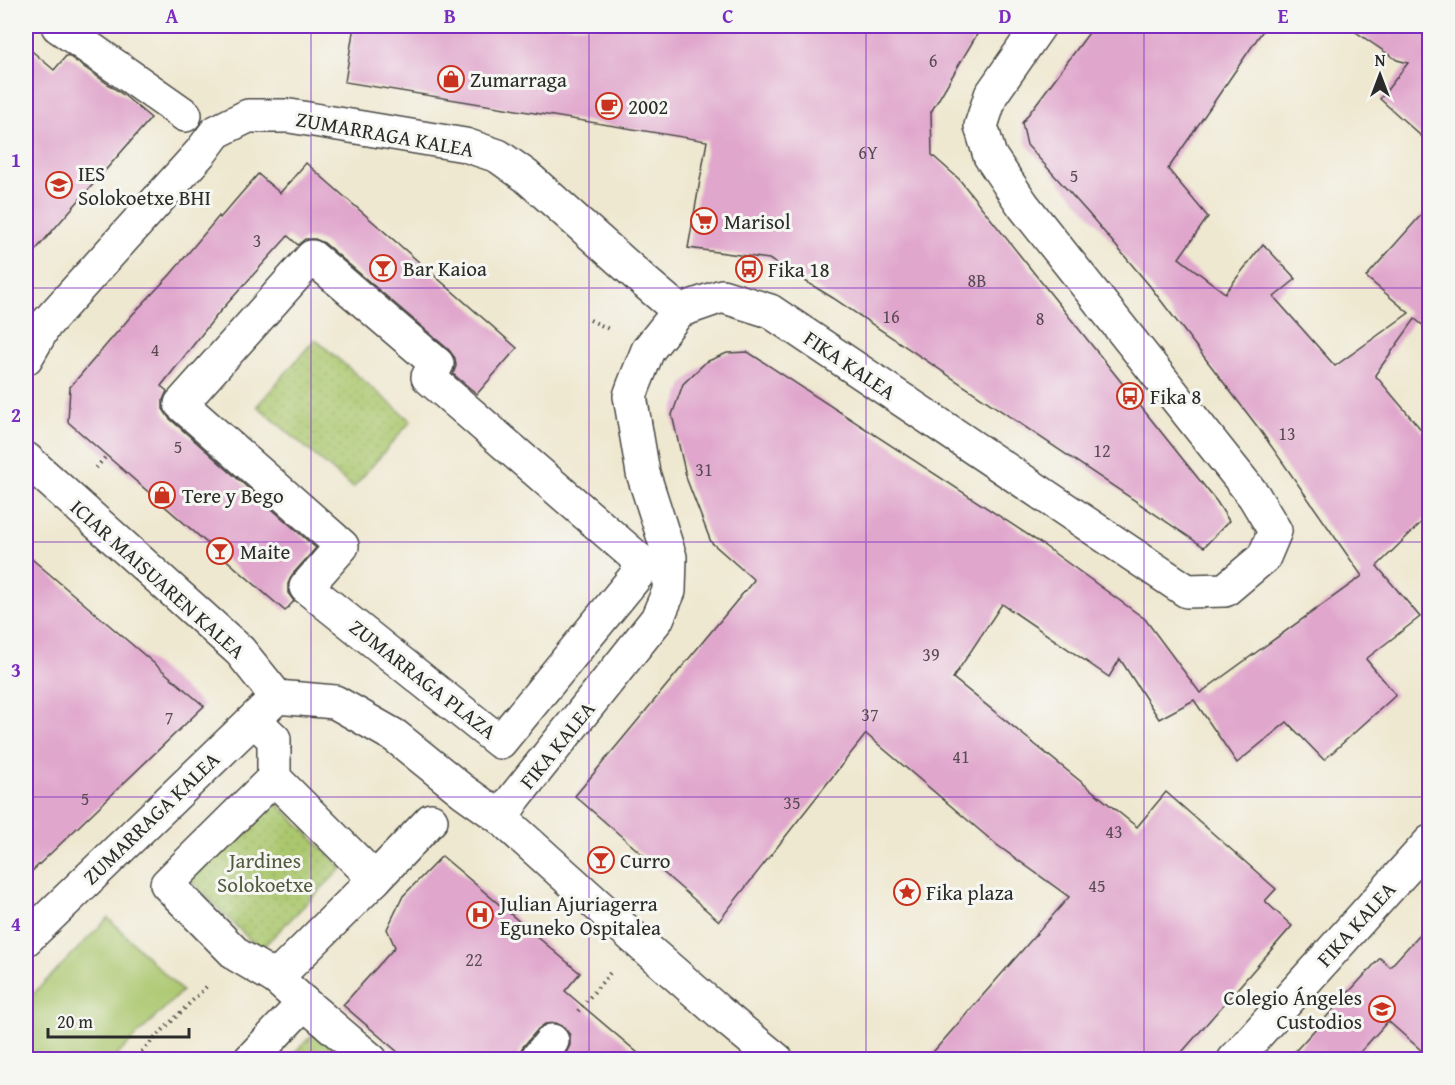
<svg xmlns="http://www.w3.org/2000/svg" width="1455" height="1085" viewBox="0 0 1455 1085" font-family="'Gentium Book Plus',serif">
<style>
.grass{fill:url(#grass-dots);stroke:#6b794c;stroke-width:1.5}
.garden{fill:#abc76e;stroke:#6b794c;stroke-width:1.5}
.building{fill:#e0a6cc}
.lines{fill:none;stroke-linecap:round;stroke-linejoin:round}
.minor-casing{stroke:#484744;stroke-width:36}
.path{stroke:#484744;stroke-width:4;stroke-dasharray:1.5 4.5;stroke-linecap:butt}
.minor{stroke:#fff;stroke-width:33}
.grid{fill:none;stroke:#7b2cbf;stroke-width:1.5;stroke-opacity:0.55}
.labels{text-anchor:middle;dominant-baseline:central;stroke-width:6;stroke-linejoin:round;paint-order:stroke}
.number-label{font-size:18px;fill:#584a53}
.poi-label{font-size:21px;fill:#2b2b2b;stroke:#f6f6f2;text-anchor:start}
.street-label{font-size:21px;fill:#2b2b2b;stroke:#f6f6f2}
.park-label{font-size:21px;fill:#515a3f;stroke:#f6f6f2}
.neatline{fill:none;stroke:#7b2cbf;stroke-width:2}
.grid-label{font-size:20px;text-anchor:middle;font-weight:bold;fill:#7b2cbf}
</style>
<defs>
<pattern id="grass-dots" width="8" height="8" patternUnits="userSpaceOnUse" patternTransform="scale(1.5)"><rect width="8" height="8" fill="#abc76e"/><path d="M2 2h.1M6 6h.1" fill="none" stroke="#93ab5f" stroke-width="1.8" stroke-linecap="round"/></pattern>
</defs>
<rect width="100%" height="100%" fill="#f6f6f2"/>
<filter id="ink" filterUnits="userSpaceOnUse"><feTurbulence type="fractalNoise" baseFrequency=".0167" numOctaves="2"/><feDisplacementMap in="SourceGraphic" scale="12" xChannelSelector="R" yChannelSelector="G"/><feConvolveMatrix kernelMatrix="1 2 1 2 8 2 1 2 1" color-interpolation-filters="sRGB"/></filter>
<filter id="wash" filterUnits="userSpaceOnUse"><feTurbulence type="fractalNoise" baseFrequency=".008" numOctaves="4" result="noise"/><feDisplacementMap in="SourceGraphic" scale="24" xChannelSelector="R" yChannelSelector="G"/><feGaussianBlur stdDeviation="1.35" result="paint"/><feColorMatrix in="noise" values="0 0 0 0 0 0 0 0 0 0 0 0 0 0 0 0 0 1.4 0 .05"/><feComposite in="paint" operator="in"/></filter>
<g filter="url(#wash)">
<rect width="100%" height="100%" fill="#efe8d0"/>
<g class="grass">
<path d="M315 339 411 421 353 488 257 406Z"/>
<path d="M269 795 342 868 260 950 187 877Z"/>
<path d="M319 1028 351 1060H287Z"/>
</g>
<path class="garden" d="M108 918 182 991 113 1059H26V1001Z"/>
<g id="blocks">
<g class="building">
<path d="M354 26H982L931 112 932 155 959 179 1217 502 1229 521 1204 547 833 298 769 259 688 248 707 141 345 82Z"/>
<path d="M1094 26H1266L1168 169 1208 217 1179 258 1225 293 1263 244 1296 279 1274 297 1335 366 1409 313 1366 277 1430 205V331L1415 319 1375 375 1430 440V514L1377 566 1420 617 1366 659 1396 695 1324 760 1287 722 1237 763 1194 700 1159 719 1120 659 1109 677 1002 604 953 678 1137 827 1166 792 1276 889 1265 901 1292 926 1176 1059H927L1069 897 997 845 866 734 719 921 575 796 754 580 711 542 687 480 672 415 683 384 706 362 727 353 748 352 1039 542 1145 619 1200 693 1362 576 1260 430 1149 285 1089 214 1027 145 1022 123Z"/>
<path d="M1347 26H1430V144L1380 99 1408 63 1397 60Z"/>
<path d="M26 46 54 70 67 55 126 97 151 118 26 261Z"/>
<path d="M306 163 517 348 477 394 453 374 456 366 455 358 449 350 324 243 315 239H305L298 245 288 236 217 315 161 386 167 391 163 400V409L169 418 316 548 292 575 288 584V593L294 601 285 611 68 422 70 387 132 315 170 275 219 216 220 218 258 174 280 193Z"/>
<path d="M26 554 204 706 26 877Z"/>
<path d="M442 856 580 973 565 991 645 1059H561L566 1053 570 1045V1035L564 1027 555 1023 545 1024 538 1029 522 1048 518 1056V1059H406L343 1005 395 947 387 929 403 896Z"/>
<path d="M1430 923V1058L1388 1021 1354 1059H1288L1380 958 1390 967Z"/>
</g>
</g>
</g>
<g filter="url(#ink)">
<use href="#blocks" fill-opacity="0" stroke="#484744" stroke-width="1.5"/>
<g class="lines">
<defs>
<g id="minor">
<path d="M58 26 185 115"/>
<path d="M312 257 437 364 428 377 645 565 500 742 306 587 342 546 181 404Z"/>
<path d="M26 358 45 325 201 152 216 132 248 116H290L465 145 498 156 526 176 646 283 679 311"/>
<path d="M26 459 240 651 277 697 335 702 395 736 463 791 501 818 642 945 720 1013 777 1060"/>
<path d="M254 720 274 739V778"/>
<path d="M501 818 515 797 657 619 669 591 670 557 643 473 630 396 634 385 648 350 679 311 722 296 770 311 1187 591 1225 590 1264 557 1275 531 1254 496 1023 205 990 156 981 126 991 95 1039 26"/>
<path d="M26 939 277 697"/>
<path d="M276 978 237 955 167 884 274 778 375 879"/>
<path d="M304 1003 371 1060"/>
<path d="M250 1060 304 1003 276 978 375 879 431 820"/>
<path d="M536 1060 552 1041"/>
<path d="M1234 1060 1430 842"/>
</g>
</defs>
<use href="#minor" class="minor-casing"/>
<g class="path">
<path d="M590 320 611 330"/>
<path d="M96 468 107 455"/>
<path d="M578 1011 610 973"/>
<path d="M133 1060 209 984"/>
</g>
<use href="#minor" class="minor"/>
</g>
</g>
<path class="grid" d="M311 26V1060M589 26V1060M866 26V1060M1144 26V1060M26 288H1430M26 542H1430M26 797H1430"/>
<defs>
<symbol id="shop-ring" viewBox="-11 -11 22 22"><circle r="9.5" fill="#f6f6f2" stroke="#c8321e" stroke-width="1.5"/><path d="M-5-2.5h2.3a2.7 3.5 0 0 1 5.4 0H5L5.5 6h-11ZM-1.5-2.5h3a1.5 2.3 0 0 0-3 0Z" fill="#c8321e"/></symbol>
<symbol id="cafe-ring" viewBox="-11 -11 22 22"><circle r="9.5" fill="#f6f6f2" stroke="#c8321e" stroke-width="1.5"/><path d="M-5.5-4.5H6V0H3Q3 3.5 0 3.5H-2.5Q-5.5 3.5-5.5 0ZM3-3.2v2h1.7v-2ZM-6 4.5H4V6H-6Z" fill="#c8321e"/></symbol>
<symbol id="school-ring" viewBox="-11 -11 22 22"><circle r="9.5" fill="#f6f6f2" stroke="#c8321e" stroke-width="1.5"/><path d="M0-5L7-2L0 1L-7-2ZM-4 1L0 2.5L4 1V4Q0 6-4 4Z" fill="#c8321e"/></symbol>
<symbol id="supermarket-ring" viewBox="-11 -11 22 22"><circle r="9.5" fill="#f6f6f2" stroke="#c8321e" stroke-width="1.5"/><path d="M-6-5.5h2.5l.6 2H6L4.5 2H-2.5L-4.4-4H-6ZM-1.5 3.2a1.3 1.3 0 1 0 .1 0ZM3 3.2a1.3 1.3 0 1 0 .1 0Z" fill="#c8321e"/></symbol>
<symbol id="bar-ring" viewBox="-11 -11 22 22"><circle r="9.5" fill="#f6f6f2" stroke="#c8321e" stroke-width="1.5"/><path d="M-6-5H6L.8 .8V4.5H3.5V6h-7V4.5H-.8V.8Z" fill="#c8321e"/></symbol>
<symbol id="bus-ring" viewBox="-11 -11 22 22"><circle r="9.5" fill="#f6f6f2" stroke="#c8321e" stroke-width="1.5"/><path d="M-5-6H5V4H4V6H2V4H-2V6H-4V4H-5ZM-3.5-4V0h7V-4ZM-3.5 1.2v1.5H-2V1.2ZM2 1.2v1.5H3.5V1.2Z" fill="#c8321e"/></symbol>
<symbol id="sight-ring" viewBox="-11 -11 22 22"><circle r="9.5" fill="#f6f6f2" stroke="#c8321e" stroke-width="1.5"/><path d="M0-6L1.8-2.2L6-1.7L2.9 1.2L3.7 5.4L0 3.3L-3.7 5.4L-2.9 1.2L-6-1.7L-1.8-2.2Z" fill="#c8321e"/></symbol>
<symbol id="hospital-ring" viewBox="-11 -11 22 22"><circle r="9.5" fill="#f6f6f2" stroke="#c8321e" stroke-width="1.5"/><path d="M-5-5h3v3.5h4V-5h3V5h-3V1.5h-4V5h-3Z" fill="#c8321e"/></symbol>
</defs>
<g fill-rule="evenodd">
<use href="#shop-ring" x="436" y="64" width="30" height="30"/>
<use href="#cafe-ring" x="594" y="91" width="30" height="30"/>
<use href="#school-ring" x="44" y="170" width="30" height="30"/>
<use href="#supermarket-ring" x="689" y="206" width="30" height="30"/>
<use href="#bar-ring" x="368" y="253" width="30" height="30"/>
<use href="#bus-ring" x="734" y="254" width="30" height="30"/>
<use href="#bus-ring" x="1115" y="381" width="30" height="30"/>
<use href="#shop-ring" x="147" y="480" width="30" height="30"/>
<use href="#bar-ring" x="205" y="536" width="30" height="30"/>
<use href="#bar-ring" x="586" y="845" width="30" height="30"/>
<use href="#sight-ring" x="892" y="877" width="30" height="30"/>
<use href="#hospital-ring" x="465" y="900" width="30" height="30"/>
<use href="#school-ring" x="1367" y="994" width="30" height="30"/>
</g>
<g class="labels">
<g class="number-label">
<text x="933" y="60">6</text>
<text x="868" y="152">6Y</text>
<text x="1074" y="175">5</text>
<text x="257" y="240">3</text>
<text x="977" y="280">8B</text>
<text x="891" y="316">16</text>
<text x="1040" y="318">8</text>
<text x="155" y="349">4</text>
<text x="1287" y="433">13</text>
<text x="178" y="446">5</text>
<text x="1102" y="450">12</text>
<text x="704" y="469">31</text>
<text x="931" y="654">39</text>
<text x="870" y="714">37</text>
<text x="169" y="717">7</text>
<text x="961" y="756">41</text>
<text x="85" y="798">5</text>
<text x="792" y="802">35</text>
<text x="1114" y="831">43</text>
<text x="1097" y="885">45</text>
<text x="474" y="959">22</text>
</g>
<g class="poi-label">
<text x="470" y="79">Zumarraga</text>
<text x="628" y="106">2002</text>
<text x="78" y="173">IES<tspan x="78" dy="24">Solokoetxe BHI</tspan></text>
<text x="724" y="221">Marisol</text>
<text x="403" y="268">Bar Kaioa</text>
<text x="768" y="269">Fika 18</text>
<text x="1150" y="396">Fika 8</text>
<text x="182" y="495">Tere y Bego</text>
<text x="240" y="551">Maite</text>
<text x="620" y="860">Curro</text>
<text x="926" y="892">Fika plaza</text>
<text x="500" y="903">Julian Ajuriagerra<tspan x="500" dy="24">Eguneko Ospitalea</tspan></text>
<text x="1362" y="997" text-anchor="end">Colegio Ángeles<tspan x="1362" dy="24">Custodios</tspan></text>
</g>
<g class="street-label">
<text transform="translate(385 134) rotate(10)">ZUMARRAGA KALEA</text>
<text transform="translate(850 365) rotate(34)">FIKA KALEA</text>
<text transform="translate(158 579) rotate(42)">ICIAR MAISUAREN KALEA</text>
<text transform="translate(423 679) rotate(38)">ZUMARRAGA PLAZA</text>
<text transform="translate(557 745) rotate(-51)">FIKA KALEA</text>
<text transform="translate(151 818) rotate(-44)">ZUMARRAGA KALEA</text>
<text transform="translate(1356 924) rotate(-48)">FIKA KALEA</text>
</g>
<g class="park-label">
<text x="265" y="860">Jardines<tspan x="265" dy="24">Solokoetxe</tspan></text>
</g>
</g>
<rect width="1455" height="1085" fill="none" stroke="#f6f6f2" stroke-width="66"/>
<g transform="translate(1380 75)" stroke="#f6f6f2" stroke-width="4.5" paint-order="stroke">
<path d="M0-4.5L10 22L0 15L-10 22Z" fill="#2b2b2b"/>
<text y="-9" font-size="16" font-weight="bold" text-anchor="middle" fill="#2b2b2b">N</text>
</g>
<path d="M48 1028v9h141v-9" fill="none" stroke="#2b2b2b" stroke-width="3"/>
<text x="57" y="1028" font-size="18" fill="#2b2b2b" stroke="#f6f6f2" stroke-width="4.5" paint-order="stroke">20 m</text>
<rect x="33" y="33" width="1389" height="1019" class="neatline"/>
<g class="grid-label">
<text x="172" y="23">A</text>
<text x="450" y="23">B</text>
<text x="728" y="23">C</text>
<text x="1005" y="23">D</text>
<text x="1283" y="23">E</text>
<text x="16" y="167">1</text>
<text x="16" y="422">2</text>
<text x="16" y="677">3</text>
<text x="16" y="931">4</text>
</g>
</svg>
